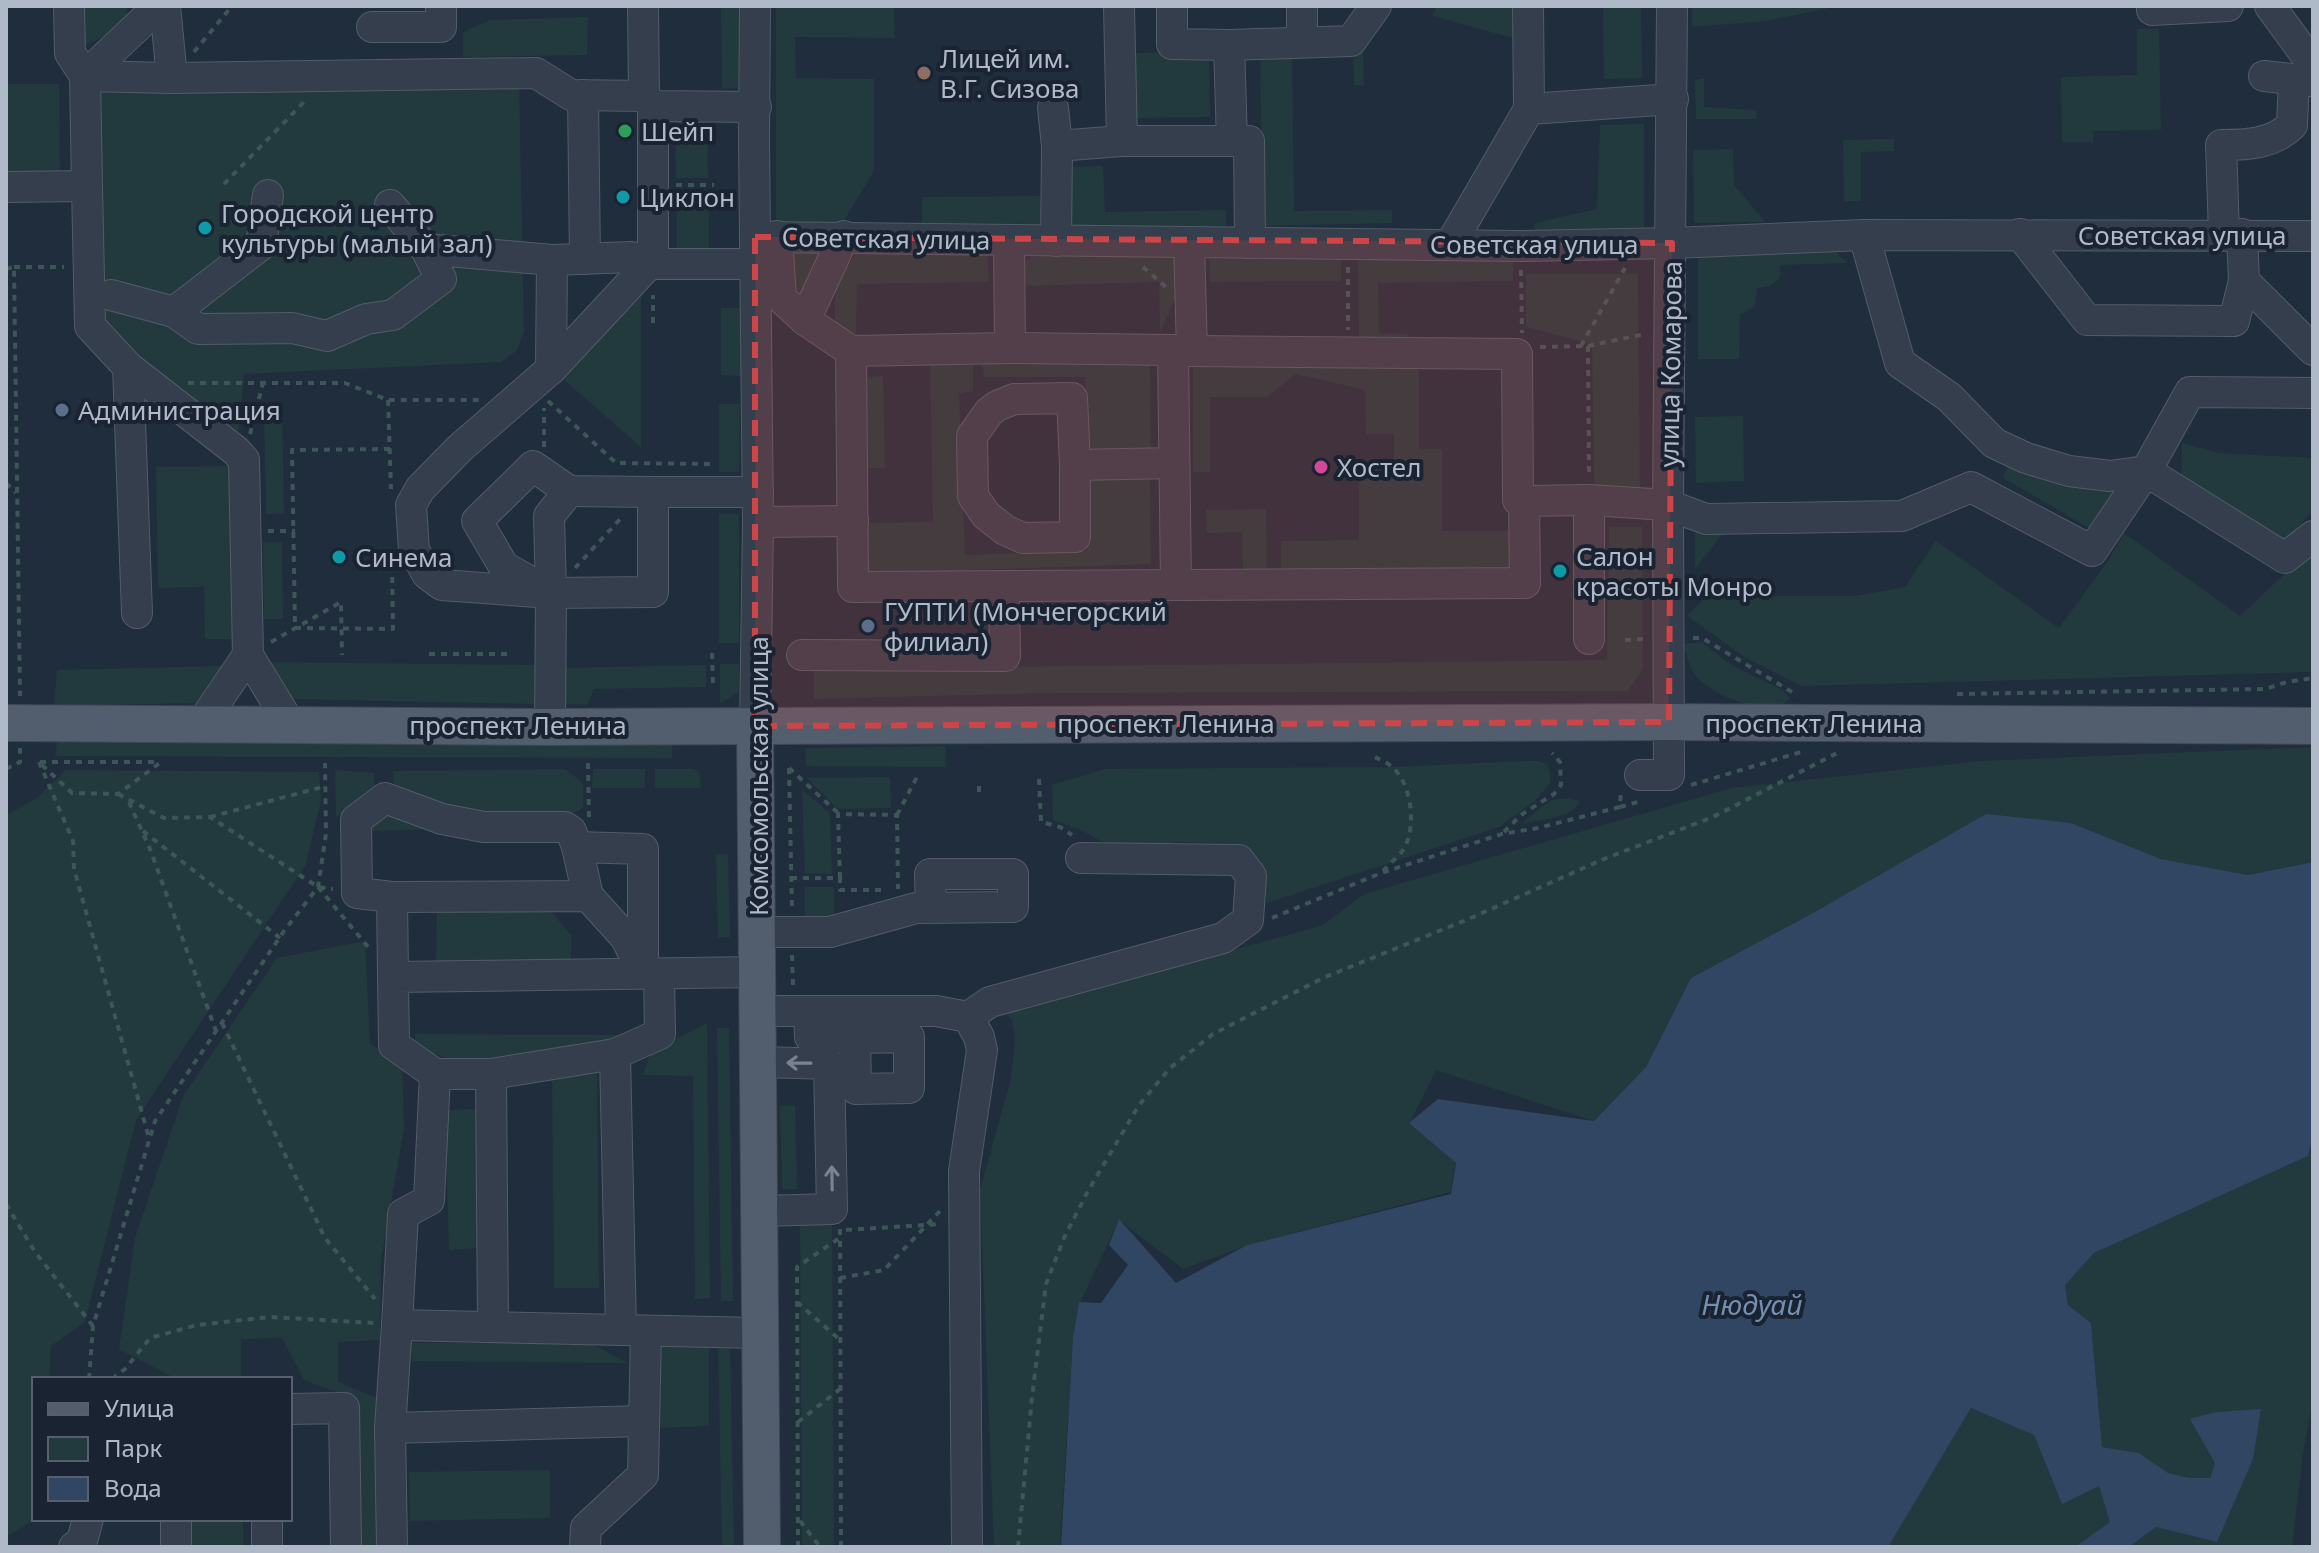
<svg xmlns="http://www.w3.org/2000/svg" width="2319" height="1553" viewBox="0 0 2319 1553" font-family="'Noto Sans',sans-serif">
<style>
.green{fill:#223a3d}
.water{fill:#314663}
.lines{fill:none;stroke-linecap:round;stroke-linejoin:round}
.minor-casing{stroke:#525c6a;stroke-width:32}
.major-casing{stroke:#3e4755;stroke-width:38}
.path{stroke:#3d5658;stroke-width:4;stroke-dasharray:6 6;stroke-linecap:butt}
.minor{stroke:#343e4c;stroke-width:30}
.major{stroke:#525d6d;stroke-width:36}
.oneway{stroke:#788290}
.marked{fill:#ce4548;fill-opacity:0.2;stroke:#ce4548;stroke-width:6;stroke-dasharray:16 10;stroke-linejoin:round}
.education-dot{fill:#8d6e63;stroke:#1a2331;stroke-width:3}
.leisure-dot{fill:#2e9e5b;stroke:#1a2331;stroke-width:3}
.culture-dot{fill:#0f9aa8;stroke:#1a2331;stroke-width:3}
.service-dot{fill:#5c6f8a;stroke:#1a2331;stroke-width:3}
.hotel-dot{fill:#d1479c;stroke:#1a2331;stroke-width:3}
.labels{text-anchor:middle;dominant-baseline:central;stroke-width:8;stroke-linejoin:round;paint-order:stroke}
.poi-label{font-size:26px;fill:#afb9c8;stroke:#1a2331;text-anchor:start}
.street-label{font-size:26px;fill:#afb9c8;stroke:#1a2331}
.water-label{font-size:28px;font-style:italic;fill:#748fb2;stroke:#1a2331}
</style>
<rect width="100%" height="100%" fill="#202d3c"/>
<g class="green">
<path d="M85 6H127L128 26 85 45Z"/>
<path d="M721 6H743L744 88 722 89Z"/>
<path d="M776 6H894L895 38 795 37 796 78 874 79V171L842 224 776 225Z"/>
<path d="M1436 6H1512L1513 38 1433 16Z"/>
<path d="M1603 6H1641L1642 78 1604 79Z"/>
<path d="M1692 6H1839L1766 21 1692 27Z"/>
<path d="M588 17 587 55 463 57V32L490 20Z"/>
<path d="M2137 29H2159L2161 130 2093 131V142H2062L2061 77 2137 75Z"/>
<path d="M1363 47 1364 85H1354L1353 55 1292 56 1294 211 1392 210V223L1263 226 1260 50Z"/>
<path d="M1209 52 1210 117 1131 118 1130 53Z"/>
<path d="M1704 78V107L1756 110 1757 119H1696L1695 80Z"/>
<path d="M519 79 524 332 517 350 501 362 244 374 238 439 151 368 103 323 97 87Z"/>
<path d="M6 84H59L60 178 6 177Z"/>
<path d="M707 116 708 178H676L675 117Z"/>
<path d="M1644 124V230L1535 231V223L1597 209 1600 125Z"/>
<path d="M1894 139V151L1861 152V201H1844L1843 140Z"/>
<path d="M1733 149 1734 185 1765 222 1694 223 1693 150Z"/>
<path d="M1103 166 1105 212 1226 210V229L1065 231 1064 167Z"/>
<path d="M709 190V256H677V191Z"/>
<path d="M1040 196V224L922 223V197Z"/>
<path d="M785 248 830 250 803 297 787 287Z"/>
<path d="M1832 249 1848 263 1780 265V278L1769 286 1757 288 1755 307 1740 314 1739 359H1698V254Z"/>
<path d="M987 252 989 282 857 284 856 333 835 332V285L855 255Z"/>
<path d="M1170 253 1181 265 1183 282 1160 332 1159 282 1023 286 1022 263 1032 257Z"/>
<path d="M1513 255V281L1378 283 1379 333 1408 334 1407 345 1359 344 1358 259Z"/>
<path d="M1341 257V281L1210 282 1209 259Z"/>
<path d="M1526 274H1638L1640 487 1594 486 1592 344 1526 327Z"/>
<path d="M641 291V447L562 378Z"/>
<path d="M721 308H742L741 376 721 375Z"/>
<path d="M1150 357 1151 453 1089 455 1085 377H984L982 360Z"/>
<path d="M1419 360V449H1442V531H1510V571H1281V541L1359 540V472H1394V434H1366L1365 390 1296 374 1267 397H1210V472H1193V361Z"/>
<path d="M930 365H973V391L959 394 965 555 1087 551 1086 471 1150 472 1151 564 966 570V579H862V523L933 522Z"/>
<path d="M883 376 885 468H862L860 377Z"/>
<path d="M719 404H740L739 472H719Z"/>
<path d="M282 406 284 514H266L264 407Z"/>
<path d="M1743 416 1744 481 1696 483 1695 417Z"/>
<path d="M2182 443 2219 453 2313 458V510L2284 543 2181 484Z"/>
<path d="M2009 462 2025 469 2113 491 2089 528 2003 478Z"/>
<path d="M230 466 233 639H205L204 587 158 588 156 467Z"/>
<path d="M1266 509 1267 573 1243 574 1242 532 1207 533 1206 510Z"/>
<rect x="719" y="514" width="20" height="129"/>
<path d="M1609 527H1642L1643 669 1628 691 1047 693 814 699V669L1607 660Z"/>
<path d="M1727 528 1695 569V529Z"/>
<path d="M2124 533 2240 616 2279 579 2313 552V672L1801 686 1746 658 1687 616 1707 596H1855L1905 587 1936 541 2059 628 2108 561Z"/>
<path d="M263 542H282L283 619H264Z"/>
<path d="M1702 642 1731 665 1782 690 1790 698C1773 721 1714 696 1698 678 1689 668 1687 656 1683 644Z"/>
<path d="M265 662 538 665V704L290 699Z"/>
<path d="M720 664H739V692L720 703Z"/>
<path d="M706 665V687L594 689 587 705 559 704 560 668Z"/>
<path d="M222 666 196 703 54 706 57 670Z"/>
<path d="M57 742 672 745V758L55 756Z"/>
<path d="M945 746 946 767 806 766 805 748Z"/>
<path d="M2313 747V862L2248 875 2161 859 2071 823 1813 913 1691 978 1646 1067 1594 1121 1436 1070 1410 1122 1455 1162 1451 1192 1251 1244 1183 1269 1119 1220 1078 1307 1073 1337 1060 1547H994L980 1190 1011 1079 1015 1038 1012 1020 1006 1014 1323 925 1364 894 1732 788 1981 761Z"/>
<path d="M1525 761H1539L1548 765 1551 782 1536 800 1499 827 1267 903 1261 861 1242 844 1176 842 1152 846H1109L1083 831 1053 820 1052 785 1105 769 1392 767Z"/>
<path d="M565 769 583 783V808L563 818 438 810 394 791 393 771Z"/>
<path d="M593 769H645V788H592Z"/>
<path d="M655 769H693L699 772 701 788H655Z"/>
<path d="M66 770 319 772 321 800 306 864 136 1120 85 1322 51 1346 49 1379H34V1519H37L6 1536V815L37 798Z"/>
<path d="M335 770 374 773 375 799 336 817Z"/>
<path d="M890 777 891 808 838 809 807 778Z"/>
<path d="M802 790 830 813 832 874 805 873Z"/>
<path d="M1569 798 1578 801 1579 804C1568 819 1538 820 1520 824L1551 800Z"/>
<path d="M379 813H408L437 829 370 831 369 822Z"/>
<path d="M716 854H728L730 937 718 938Z"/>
<path d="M805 887H834V918L805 919Z"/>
<path d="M437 907 549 909 571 935V962L436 961Z"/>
<path d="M365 941 370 1044 402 1062 404 1128 381 1260 380 1340 338 1342V1382L379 1399 381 1547H355L352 1398 304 1380 282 1338 241 1339V1379H176L119 1349 135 1238 183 1096 277 958Z"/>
<path d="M707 1023 710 1298 695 1299 693 1076 643 1075 651 1051Z"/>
<path d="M717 1028H729L733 1301H721Z"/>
<path d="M415 1034 636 1035 627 1043 460 1062 415 1048Z"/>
<path d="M597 1072 599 1288H554L552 1073Z"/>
<path d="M795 1105 797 1189H782L780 1106Z"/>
<path d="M476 1109 480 1248 449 1250 445 1110Z"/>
<path d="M2313 1141V1397L2303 1454 2292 1547H2129L2156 1527 2217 1542 2261 1410 2216 1412 2215 1463 2210 1478H2189L2167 1473 2139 1453 2102 1447 2091 1323 2068 1305 2065 1284 2094 1253 2308 1156Z"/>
<path d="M800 1221H832L834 1547H802Z"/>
<path d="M709 1338V1426L658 1428 657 1339Z"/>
<path d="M730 1341 734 1547H722L718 1342Z"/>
<path d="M411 1343H590L628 1363 412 1361Z"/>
<path d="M1971 1408 2034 1435 2062 1504 2099 1485 2110 1522 2075 1547H1888Z"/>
<path d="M550 1470V1518L410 1521 409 1472Z"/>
<rect x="188" y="1519" width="55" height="28"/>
</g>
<path class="water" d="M1986 814 2071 823 2161 859 2248 875 2313 862V1137L2308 1156 2094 1253 2065 1285 2068 1305 2091 1323 2102 1447 2139 1453 2168 1473 2189 1478H2210L2215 1463 2190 1419 2216 1412 2261 1409 2253 1459 2217 1542 2156 1527 2129 1547H2075L2110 1522 2099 1486 2062 1504 2034 1435 1971 1408 1888 1547H1061L1073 1337 1079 1302 1101 1303 1128 1265 1109 1245 1119 1219 1176 1283 1247 1245 1451 1194 1456 1163 1409 1123 1438 1099 1594 1121 1646 1067 1691 978 1813 913Z"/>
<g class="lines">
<defs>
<g id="minor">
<path d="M69 6 70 53 85 76 172 78 536 73 571 95 644 96 653 106 756 107"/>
<path d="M165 6 172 78"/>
<path d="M643 6 644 96"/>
<path d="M1119 6 1122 141"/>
<path d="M1172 6V44L1229 45 1232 141H1249L1250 243"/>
<path d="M1528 6 1529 109"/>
<path d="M2152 6V10L2228 6"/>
<path d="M2270 6 2313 65"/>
<path d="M372 27H441V6"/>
<path d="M1302 42V6"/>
<path d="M1229 45 1351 41 1376 6"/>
<path d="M2264 76 2311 81"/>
<path d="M583 95 585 259"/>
<path d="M653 106V264"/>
<path d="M1053 108 1057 146 1056 241"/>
<path d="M1057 146 1122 141H1232"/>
<path d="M87 186 85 76 159 6"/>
<path d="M6 187 87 186 90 326 128 367 236 451 244 460 248 655 290 724"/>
<path d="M268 195 261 245 174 312 198 329 292 328 327 336 366 319 393 315 441 279 426 249 552 260"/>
<path d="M390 205 426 249"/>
<path d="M2020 234 2087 320 2234 321 2244 281"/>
<path d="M2224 234 2221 145C2247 145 2273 144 2292 125L2294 80"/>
<path d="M2242 234 2244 281 2313 350"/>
<path d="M1864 235 1900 363 1949 397 1994 443 2026 458 2069 471 2110 476 2146 471 2285 558 2313 536"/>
<path d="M777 236 781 298 805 320 851 351 1010 348 1173 350"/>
<path d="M755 237 1520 246 1672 243 1864 235 2313 236"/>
<path d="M1009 240 1010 348"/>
<path d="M1450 245 1529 109 1673 99"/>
<path d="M755 264H653L646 267 551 369 460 448 420 489 411 505 414 550 427 574 442 585 551 593 653 592V492H758"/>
<path d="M111 295 174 312"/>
<path d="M805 320 844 236"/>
<path d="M851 351 853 587 1525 583 1524 501 1589 500 1668 505 1706 519 1902 516 1971 487 2092 551 2146 471 2190 392 2313 393"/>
<path d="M1192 351 1517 354 1518 500"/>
<path d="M128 367 137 613"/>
<path d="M551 369 552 260 632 257 646 267"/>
<path d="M1075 465 1072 398 1014 399 997 406 989 412 972 436 973 496 986 515 1005 530 1023 538 1075 537V465L1174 463"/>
<path d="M758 522 853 521"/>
<path d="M1176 585 1173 350 1192 351 1189 243"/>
<path d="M551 593 549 516 569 491"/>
<path d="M1589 639V500"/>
<path d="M802 655 1005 656 1004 587"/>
<path d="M202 723 248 655"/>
<path d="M755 726 758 522 754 140 755 6"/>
<path d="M550 727 551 593 504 567 477 521 533 466 569 491 653 492"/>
<path d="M1640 775H1669L1668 505 1672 6"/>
<path d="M588 896 577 847 643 849V967"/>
<path d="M392 897 357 893 356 820 385 798 442 819 484 827H565L571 831 577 847"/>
<path d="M758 932H830L916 908 1013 907V874H930L931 908"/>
<path d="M659 974 660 1034 615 1054 491 1074H435L394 1045 393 977 758 972"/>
<path d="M393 977 392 897 588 896 626 938 643 973"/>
<path d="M759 1011H936L968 1017 979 1037 982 1050 964 1171 967 1547"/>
<path d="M809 1011 810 1037 855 1038"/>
<path d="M968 1017 990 1002 1223 938 1248 920 1251 876 1239 860 1081 858"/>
<path d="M909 1037V1088L856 1089 855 1038Z"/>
<path d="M615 1054 621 1329"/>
<path d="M759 1062 829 1064 832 1209 759 1211"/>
<path d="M491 1074 493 1325"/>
<path d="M397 1325 403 1214 429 1200 435 1074"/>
<path d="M290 1409 344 1408 346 1547"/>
<path d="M390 1428 642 1421"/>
<path d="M176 1519V1547"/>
<path d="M267 1519V1547"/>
<path d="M74 1547 82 1541 88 1519"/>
<path d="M392 1547 390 1428 397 1325 759 1333"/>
<path d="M585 1547 586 1528 643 1475 646 1331"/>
</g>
<g id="major">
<path d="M6 723 550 727 1669 722 2313 726"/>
<path d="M755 726 762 1547"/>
</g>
</defs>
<use href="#minor" class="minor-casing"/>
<use href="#major" class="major-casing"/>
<g class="path">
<path d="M194 52 232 6"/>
<path d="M224 184 306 100"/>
<path d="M676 185H714"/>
<path d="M14 267H64"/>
<path d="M1143 267 1167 288"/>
<path d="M1348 267V330"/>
<path d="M6 269 14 267 20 696"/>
<path d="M1521 270 1522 333"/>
<path d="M653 323V295"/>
<path d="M1581 346 1625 268"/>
<path d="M1588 346 1645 334"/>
<path d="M1540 347 1588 346 1589 477"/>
<path d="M188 383H345L388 400H480"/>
<path d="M388 400 391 489"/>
<path d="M548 401 616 463 713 464"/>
<path d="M250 434 263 383"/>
<path d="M544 447V408"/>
<path d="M390 449 292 450 295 628 393 629 392 562"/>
<path d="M6 483 16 493"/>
<path d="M268 531H295"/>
<path d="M575 568 623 516"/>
<path d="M1693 638H1702L1797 695"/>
<path d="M1625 640 1645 639"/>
<path d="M271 642 341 602 342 655"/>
<path d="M712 653 713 688"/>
<path d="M429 654H513"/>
<path d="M1957 694 2265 689 2287 682 2313 678"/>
<path d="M1375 757C1380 760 1388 763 1392 767 1412 784 1416 825 1405 847 1400 856 1390 863 1383 871"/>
<path d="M39 762 73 841 74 869 149 1138"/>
<path d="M40 762H159"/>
<path d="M588 763 589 817"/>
<path d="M42 765 72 793 118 794 161 762"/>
<path d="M789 768 792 910"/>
<path d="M789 768 838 813"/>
<path d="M6 769 20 762V748"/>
<path d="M1039 779 1041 822 1060 827 1072 835"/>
<path d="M1691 785 1801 752"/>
<path d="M979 792V781"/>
<path d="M118 794 164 818 210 817 318 887 333 889"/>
<path d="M129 802 150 849 216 1031"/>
<path d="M1620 807 1641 801"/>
<path d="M897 815 918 775"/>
<path d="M210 817 326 786"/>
<path d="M143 831 280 938"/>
<path d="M1504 832 1521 815 1554 794 1561 785 1560 762 1552 753"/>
<path d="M791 878H840V890H885"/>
<path d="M840 878 838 814 897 815 898 889"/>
<path d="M318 887 369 948"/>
<path d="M1272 918 1381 873 1502 834 1538 828 1620 807 1621 790"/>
<path d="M792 955 793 986"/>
<path d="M222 1023 325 1238 375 1299"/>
<path d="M6 1204 35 1252 93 1326"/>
<path d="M840 1229 841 1547"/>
<path d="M846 1230 941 1224"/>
<path d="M840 1278 884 1270 940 1211"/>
<path d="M797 1302 840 1340"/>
<path d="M89 1379 93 1326 155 1121 284 931 318 887 326 834 325 763"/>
<path d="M112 1379 125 1369 150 1338 197 1325 270 1317 374 1323"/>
<path d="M798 1422 840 1389"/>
<path d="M800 1521 820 1547"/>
<path d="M798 1547 797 1267 838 1239"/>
<path d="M1018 1547 1032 1397 1046 1284 1064 1238 1088 1191 1139 1105 1170 1068 1213 1034 1325 977 1464 921 1604 859 1713 817 1839 752"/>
</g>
<use href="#minor" class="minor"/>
<use href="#major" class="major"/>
</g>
<defs><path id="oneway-shaft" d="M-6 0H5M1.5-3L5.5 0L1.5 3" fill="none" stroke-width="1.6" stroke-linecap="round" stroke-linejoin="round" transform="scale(2)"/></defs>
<g class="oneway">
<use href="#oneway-shaft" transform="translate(799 1063) rotate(-179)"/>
<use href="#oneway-shaft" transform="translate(832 1178) rotate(-91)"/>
</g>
<path class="marked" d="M755 237 1672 243 1669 722 755 726Z"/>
<circle class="education-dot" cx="924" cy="73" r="8"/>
<circle class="leisure-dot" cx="625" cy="131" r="8"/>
<g class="culture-dot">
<circle cx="623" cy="197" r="8"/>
<circle cx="205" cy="228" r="8"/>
<circle cx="339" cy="557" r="8"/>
<circle cx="1560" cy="571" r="8"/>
</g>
<g class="service-dot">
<circle cx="62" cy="410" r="8"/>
<circle cx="868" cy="626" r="8"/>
</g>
<circle class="hotel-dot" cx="1321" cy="467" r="8"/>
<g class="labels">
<g class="poi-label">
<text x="940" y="58">Лицей им.<tspan x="940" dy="30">В.Г. Сизова</tspan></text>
<text x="641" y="131">Шейп</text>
<text x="639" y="197">Циклон</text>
<text x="221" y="213">Городской центр<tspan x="221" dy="30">культуры (малый зал)</tspan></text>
<text x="78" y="410">Администрация</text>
<text x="1337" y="467">Хостел</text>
<text x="1576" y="556">Салон<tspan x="1576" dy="30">красоты Монро</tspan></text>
<text x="355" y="557">Синема</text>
<text x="884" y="611">ГУПТИ (Мончегорский<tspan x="884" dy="30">филиал)</tspan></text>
</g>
<g class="street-label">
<text x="2182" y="235">Советская улица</text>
<text transform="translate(886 238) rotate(1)">Советская улица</text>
<text x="1534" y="244">Советская улица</text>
<text transform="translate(1670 364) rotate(-89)">улица Комарова</text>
<text x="1166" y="723">проспект Ленина</text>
<text x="1814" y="723">проспект Ленина</text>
<text x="518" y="725">проспект Ленина</text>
<text transform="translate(758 776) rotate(-90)">Комсомольская улица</text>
</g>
<g class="water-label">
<text x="1752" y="1304">Нюдуай</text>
</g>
</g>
<rect width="2319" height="1553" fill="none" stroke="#afb9c8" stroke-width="16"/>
<rect x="32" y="1377" width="260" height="144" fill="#1a2331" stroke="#565f6d" stroke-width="2"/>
<rect x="48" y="1403" width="40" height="12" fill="#525d6d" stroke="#565f6d" stroke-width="2"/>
<text x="104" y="1417" font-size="24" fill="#afb9c8">Улица</text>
<rect x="48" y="1437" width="40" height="24" fill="#223a3d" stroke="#565f6d" stroke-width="2"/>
<text x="104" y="1457" font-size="24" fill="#afb9c8">Парк</text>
<rect x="48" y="1477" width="40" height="24" fill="#314663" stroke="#565f6d" stroke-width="2"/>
<text x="104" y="1497" font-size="24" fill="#afb9c8">Вода</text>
</svg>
